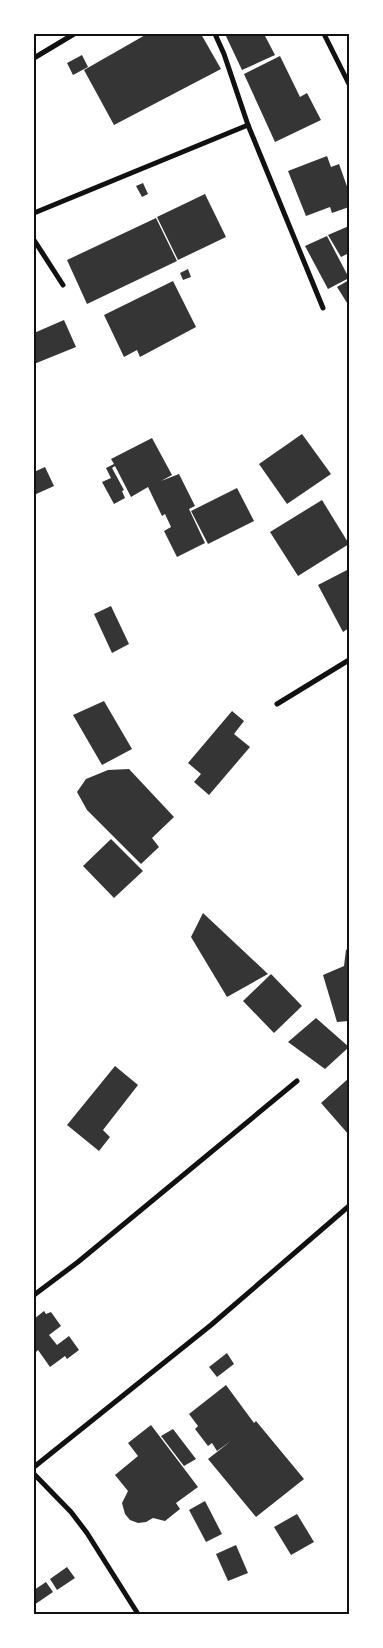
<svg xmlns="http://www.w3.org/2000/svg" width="383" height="1648" viewBox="0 0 383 1648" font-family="'Titillium Web',sans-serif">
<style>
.building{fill:#353535}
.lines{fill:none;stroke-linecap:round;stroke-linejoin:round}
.minor{stroke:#111;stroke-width:5}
.neatline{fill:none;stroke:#111;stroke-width:2}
</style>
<rect width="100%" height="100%" fill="#fff"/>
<g class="building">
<path d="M147 34H201L221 69 114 125 84 70Z"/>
<path d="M225 34H264L275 55 242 70Z"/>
<path d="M82 55 88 67 73 75 67 63Z"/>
<path d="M280 56 300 97 307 93 321 120 275 142 244 74Z"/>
<path d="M327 156 331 167 339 164 349 192V207L332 213 330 207 306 216 288 171Z"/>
<path d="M143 183 148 194 142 197 136 186Z"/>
<path d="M205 194 226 237 178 260 157 217Z"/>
<path d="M156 218 177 261 87 304 67 260Z"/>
<path d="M349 226V253L341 257 328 235Z"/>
<path d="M327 236 349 278 328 289 305 246Z"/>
<path d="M188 269 191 277 183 280 180 273Z"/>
<path d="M349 280V306L337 287Z"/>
<path d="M173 281 196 327 140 357 137 350 124 357 104 315Z"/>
<path d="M64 320 76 347 34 364V333Z"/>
<path d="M302 434 331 474 287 504 259 464Z"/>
<path d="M152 438 172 475 161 481 179 474 195 506 189 509 205 543 177 557 164 531 171 527 165 514 162 516 148 487 131 497 115 466 112 468 124 490 122 491 125 498 114 504 102 482 111 478 106 468 114 464 111 459Z"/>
<path d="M45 467 54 486 34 495V472Z"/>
<path d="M237 488 254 521 208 544 191 511Z"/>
<path d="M322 500 349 544 298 576 270 532Z"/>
<path d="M349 569V628L343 632 318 585Z"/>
<path d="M111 606 129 644 112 653 94 614Z"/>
<path d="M104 701 132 749 102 765 73 715Z"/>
<path d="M232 711 244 721 234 734 250 747 209 795 194 782 201 774 188 763Z"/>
<path d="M129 769 174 817 152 838 159 847 141 864 87 810 77 792 86 779 108 770Z"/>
<path d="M111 839 143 871 114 898 83 866Z"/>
<path d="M203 913 268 974 227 997 191 937Z"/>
<path d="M349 948V1021L337 1022 323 975 344 966 346 950Z"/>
<path d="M271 974 302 1006 274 1033 243 1001Z"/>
<path d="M316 1018 349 1047 325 1069 288 1042Z"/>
<path d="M115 1066 138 1085 103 1130 110 1137 99 1151 67 1125Z"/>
<path d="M349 1078V1135L321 1103Z"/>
<path d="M44 1311 46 1314 51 1312 61 1326 49 1335 57 1345 69 1336 79 1350 67 1359 65 1356 50 1367 38 1350 36 1352 34 1349V1319Z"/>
<path d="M227 1353 234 1364 217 1377 209 1367Z"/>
<path d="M226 1385 254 1423 256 1421 304 1479 256 1517 208 1459 231 1441 217 1451 212 1443 208 1446 195 1429 198 1426 189 1414Z"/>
<path d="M151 1425 198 1487 176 1503 180 1509 165 1521 153 1518 146 1522 138 1523 130 1520 125 1514 122 1503 128 1491 115 1475 138 1456 128 1443Z"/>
<path d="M173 1429 196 1459 184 1466 161 1436Z"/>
<path d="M205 1501 222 1534 206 1542 189 1510Z"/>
<path d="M297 1514 314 1542 291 1555 274 1527Z"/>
<path d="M236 1545 248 1573 228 1581 216 1554Z"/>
<path d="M67 1567 75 1578 57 1590 50 1579Z"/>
<path d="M46 1582 53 1592 34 1605V1590Z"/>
</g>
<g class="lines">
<g class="minor">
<path d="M215 34 224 54 248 125 323 308"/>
<path d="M324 34 349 84"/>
<path d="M34 58 74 34"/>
<path d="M34 213 248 125"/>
<path d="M34 240 63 285"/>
<path d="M277 704 349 660"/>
<path d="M34 1295 78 1262 297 1081"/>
<path d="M34 1467 211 1325 349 1206"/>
<path d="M34 1474 71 1512 87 1533 138 1614"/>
</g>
</g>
<rect width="383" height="1648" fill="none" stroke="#ffffff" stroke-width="70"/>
<rect x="35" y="35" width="313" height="1578" class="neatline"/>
</svg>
